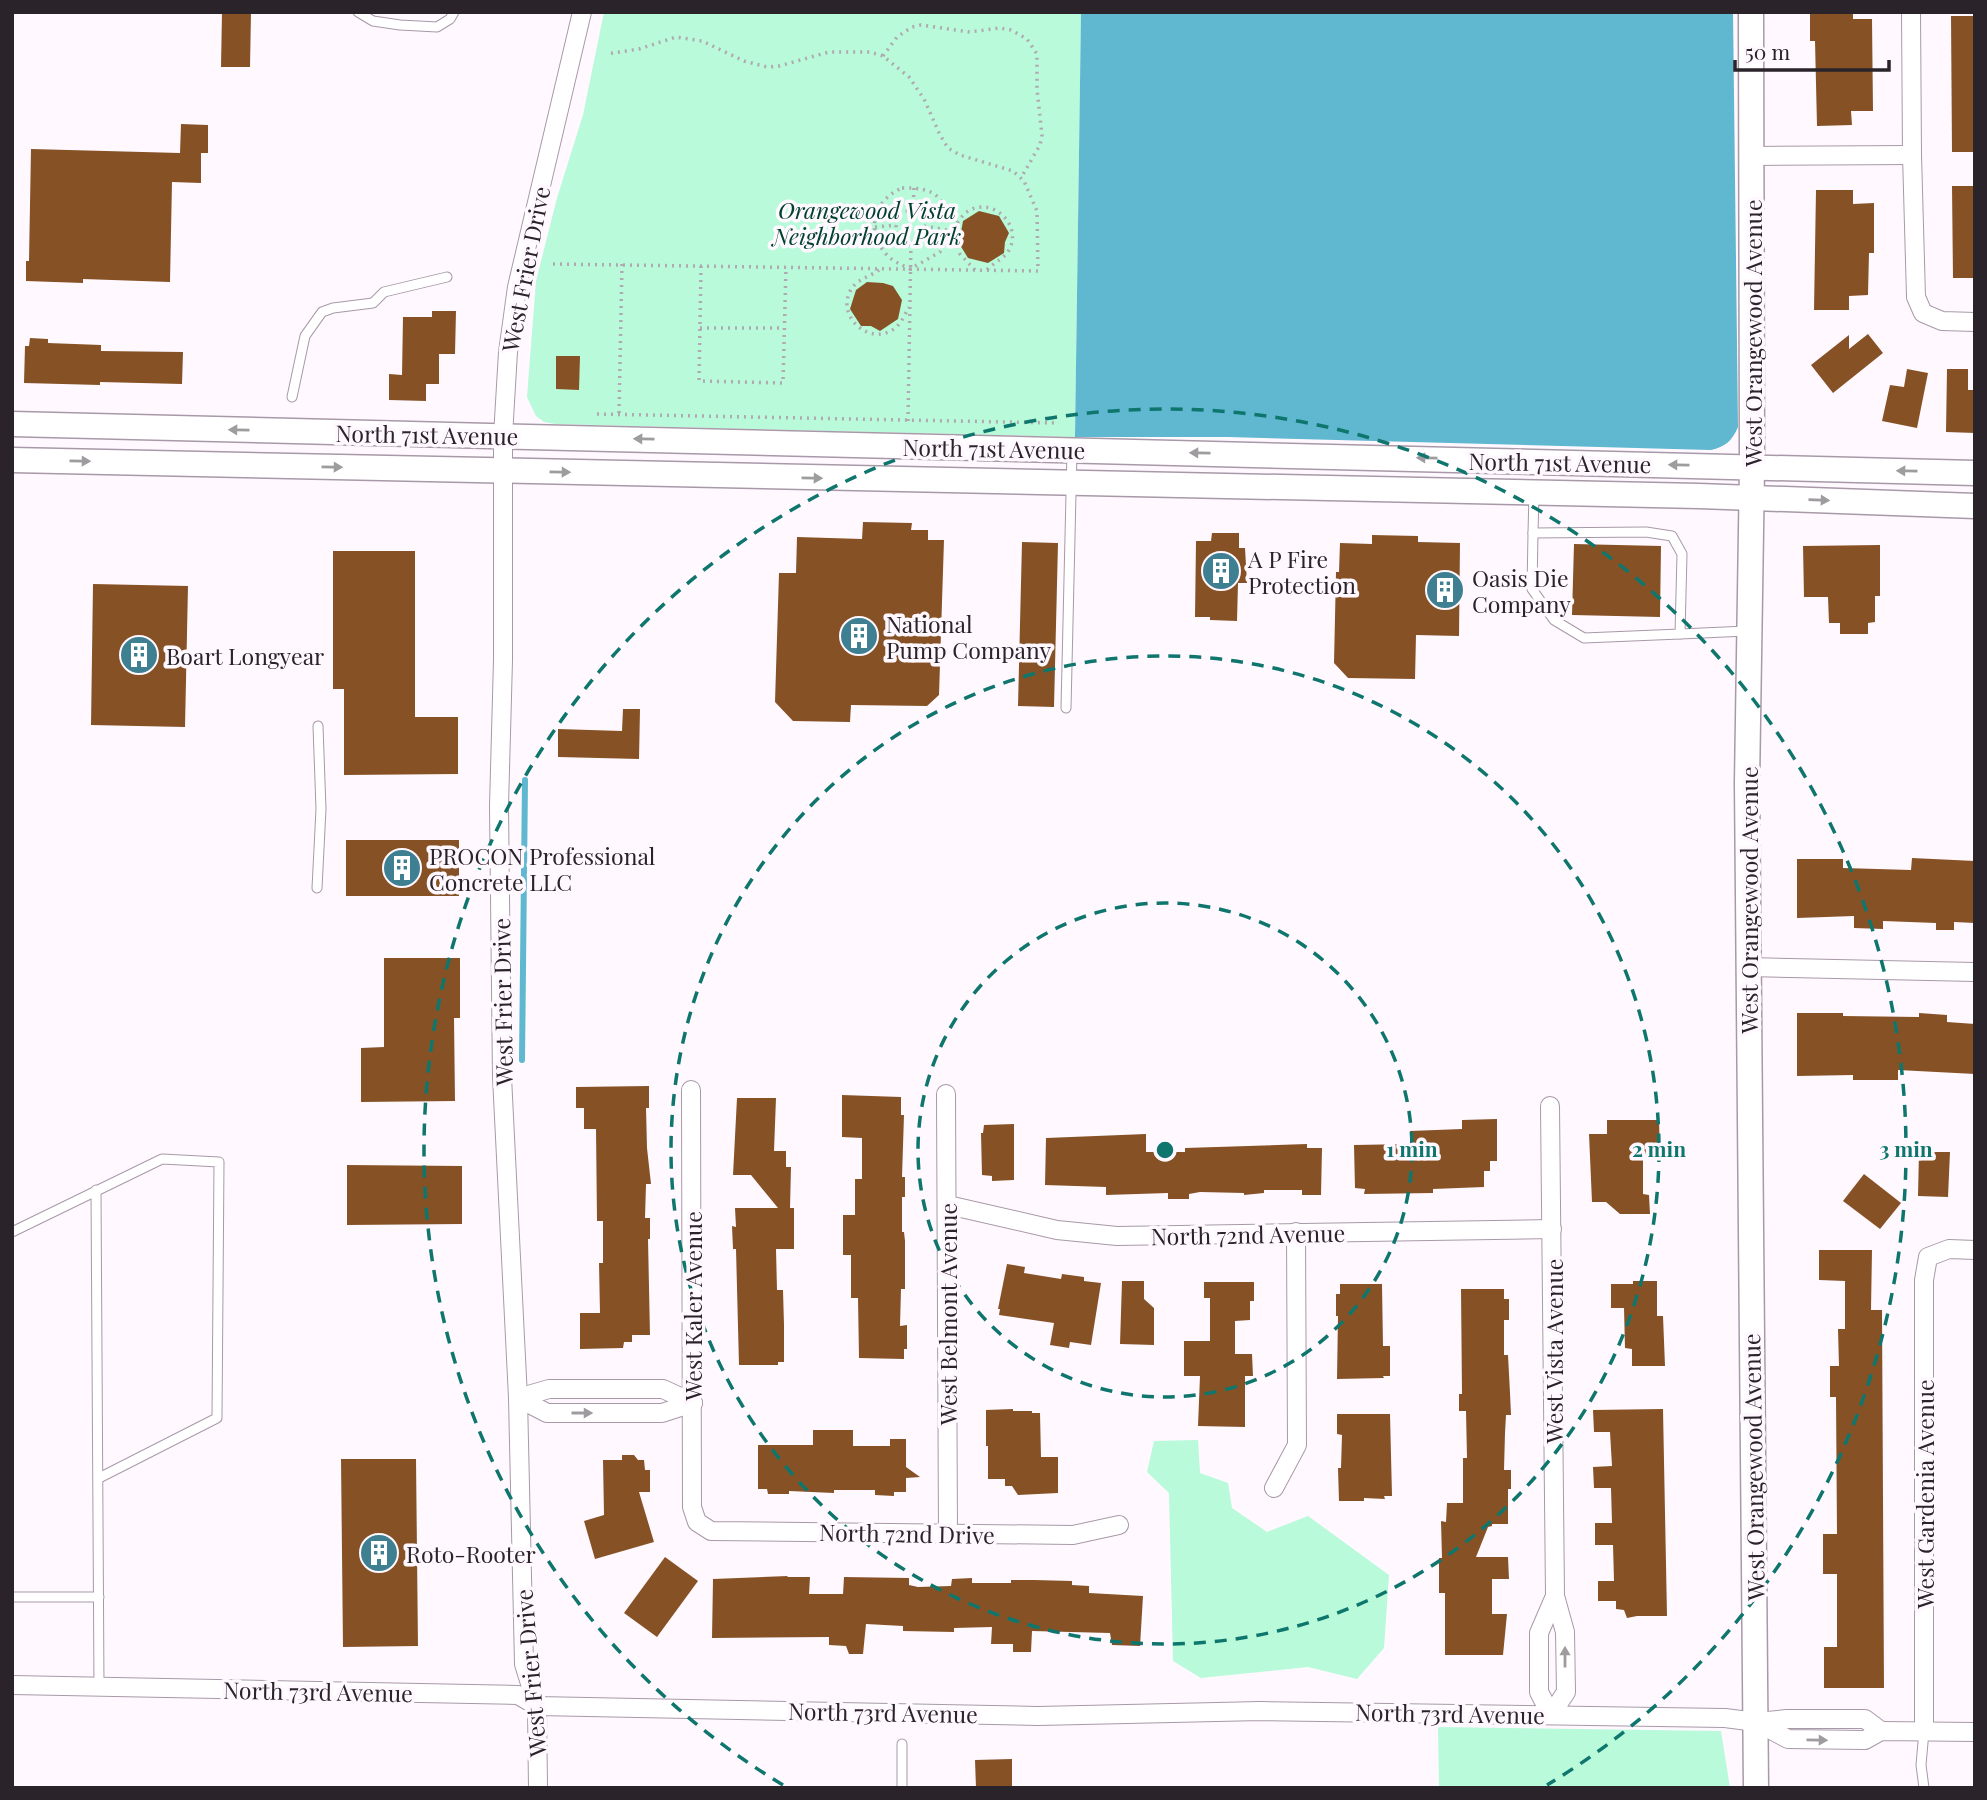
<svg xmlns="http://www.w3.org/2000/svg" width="1987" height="1800" viewBox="0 0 1987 1800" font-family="'Playfair Display',serif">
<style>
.green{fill:#b8fad9}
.water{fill:#5fb7d0}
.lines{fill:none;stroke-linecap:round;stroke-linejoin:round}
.stream{stroke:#5fb7d0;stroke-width:6}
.building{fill:#865225}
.lane-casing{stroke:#a899a8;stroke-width:11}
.street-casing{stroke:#a899a8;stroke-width:20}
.secondary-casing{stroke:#a899a8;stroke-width:27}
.path{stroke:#b0a9b0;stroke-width:3.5;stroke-dasharray:2 5;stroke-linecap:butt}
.lane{stroke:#fff;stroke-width:9}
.street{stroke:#fff;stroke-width:18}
.secondary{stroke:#fff;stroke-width:24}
.oneway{fill:#9f9c9f}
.ring{fill:none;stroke:#0f766e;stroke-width:3.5;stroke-dasharray:12 9}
.labels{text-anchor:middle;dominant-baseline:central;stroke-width:7;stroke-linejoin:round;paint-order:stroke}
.park-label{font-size:23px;font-style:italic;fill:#00422c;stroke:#fff8ff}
.street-label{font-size:23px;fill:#2a242a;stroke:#fff8ff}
.poi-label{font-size:23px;fill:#2a242a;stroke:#fff8ff;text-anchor:start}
.centre{fill:#0f766e;stroke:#fff8ff;stroke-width:3.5}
.ring-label{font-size:21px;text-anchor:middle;font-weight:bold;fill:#0f766e;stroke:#fff8ff;stroke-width:7;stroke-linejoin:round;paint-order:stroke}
</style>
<rect width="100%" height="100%" fill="#fff8ff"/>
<g class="green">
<path d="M604 12H1081L1075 437 555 424 544 422 536 416 527 397 536 281 557 198 583 115Z"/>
<path d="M1198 1440 1200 1473 1228 1483 1232 1508 1267 1532 1308 1516 1389 1575 1384 1648 1357 1679 1308 1667 1201 1678 1173 1661 1169 1493 1147 1472 1154 1441Z"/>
<path d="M1438 1727 1721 1731 1730 1788H1439Z"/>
</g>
<path class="water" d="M1081 12H1733L1738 427C1732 441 1725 447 1711 450L1228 437H1075Z"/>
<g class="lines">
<path class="stream" d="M522 1060 525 780"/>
</g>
<g class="building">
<path d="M222 12H251L250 67H221Z"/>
<path d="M1810 12H1853V19H1872L1873 111H1851L1852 125 1817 126 1815 41H1810Z"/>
<path d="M1951 16H1975V152H1952Z"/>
<path d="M181 124 208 125V153H201V183L172 182 170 282 83 279V283L26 281V261H29L31 149 180 153Z"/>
<path d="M1952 186H1975V278H1953Z"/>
<path d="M1816 190H1853V204L1874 203V253H1869L1868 295 1849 296V310H1814Z"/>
<path d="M979 211 999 216 1009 233 1005 242 1004 253 988 263 968 258 957 240 961 232 963 221Z"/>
<path d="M867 282 883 283 893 286 902 300 898 319 880 331 871 326H861L850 309 856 290Z"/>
<path d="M432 311H456L455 354H439V384H426V401L389 400V374L402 375 403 317H432Z"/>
<path d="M1868 334 1883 353 1833 393 1811 365 1849 335V349Z"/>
<path d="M30 338 48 339V343L101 345V351L183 352 182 384 100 382V385L24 383 25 346H29Z"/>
<path d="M556 356H580L579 390 556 389Z"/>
<path d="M1907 369 1928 373 1917 428 1882 421 1890 385 1904 387Z"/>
<path d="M1947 369H1968V390H1975V433L1946 432Z"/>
<path d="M863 522 912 523 911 530H928V540H944L939 695 927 706 851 705 850 722 793 721 775 702 779 573H796L797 537 862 539Z"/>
<path d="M1212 533H1239V548H1245L1247 583H1238L1237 621 1210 620V617H1195L1196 541H1211Z"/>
<path d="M1372 535 1418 536V542L1460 543 1459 636 1416 635 1415 679 1348 678 1334 663 1336 572H1339L1340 543 1372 544Z"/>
<path d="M1022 542 1058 543 1054 707 1018 706Z"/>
<path d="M1574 544 1661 546 1660 617 1572 615Z"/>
<path d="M1880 545V596H1875V622L1868 623V634H1840V623H1829L1828 597H1804L1803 546Z"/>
<path d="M333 551H415V717H458V774L344 775V689H333Z"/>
<path d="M93 584 188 586 185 727 91 725Z"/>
<path d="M623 709H640L639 759 558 757V729L622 731Z"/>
<rect x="346" y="840" width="113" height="56"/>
<path d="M1912 858 1975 861V923L1954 922V930H1936V923L1883 921V929L1854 928V916L1797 918V859H1843V868L1911 870Z"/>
<path d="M384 958H460V1018H454L455 1101 361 1102V1048L384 1047Z"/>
<path d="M1797 1013H1843V1016L1919 1017V1013L1947 1015V1022L1975 1024V1074L1898 1070V1080H1853V1075L1797 1076Z"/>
<path d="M649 1086V1108H646L647 1148 651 1184H646L645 1218H650V1239H648L650 1335H632V1342H624L623 1348 580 1349V1313H600L599 1263H603V1221H597L596 1129H584V1108H576V1087Z"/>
<path d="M842 1095 901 1097V1115H904L902 1177H905V1197H902V1232H904L905 1241V1289H901L900 1326 907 1325V1349H904V1359L859 1358 858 1298H851V1255H843V1215H855V1179H862V1138L842 1137Z"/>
<path d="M737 1098H776L774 1151H786V1167H791L790 1208H794V1249H776L777 1290H783L784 1325V1362H778V1365H739L736 1249H733L732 1226 736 1227 735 1208H778L751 1175H733Z"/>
<path d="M1497 1119V1161H1490V1171H1484V1187L1433 1189V1193L1364 1194 1365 1189 1355 1188 1354 1145 1410 1144V1131L1462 1129V1120Z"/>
<path d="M1607 1120H1659L1660 1156H1643V1194L1649 1195 1650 1214H1620L1606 1202H1592L1589 1134H1607Z"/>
<path d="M1014 1124V1180L992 1181V1176L982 1175 981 1133H983L984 1125Z"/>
<path d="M1146 1134V1152H1185V1148L1307 1144V1148H1322L1321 1195H1302V1190H1264V1193L1244 1195V1193L1200 1192 1189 1194V1199H1168V1193L1106 1195V1187L1045 1185 1046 1138Z"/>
<path d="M1919 1152H1950L1948 1197 1918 1196Z"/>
<path d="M347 1165 462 1166V1224L347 1225Z"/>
<path d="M1864 1174 1901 1203 1880 1229 1843 1201Z"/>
<path d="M1819 1250H1872L1871 1310H1882L1884 1688H1824V1647H1837V1574H1823V1534H1837L1836 1397H1830V1366H1839L1838 1329H1845V1281L1819 1280Z"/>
<path d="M1007 1264 1025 1267 1024 1273 1061 1279 1062 1274 1084 1277V1281L1101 1283 1091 1345 1070 1342 1069 1348 1050 1345 1054 1323 999 1315 1000 1309H998Z"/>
<path d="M1122 1281H1144V1299L1154 1308V1345L1120 1344Z"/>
<path d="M1633 1281H1657V1316H1663L1665 1366H1632V1349L1625 1348 1624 1308H1611V1284H1633Z"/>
<path d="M1204 1282H1254V1301H1250V1320L1235 1321V1354H1252L1253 1376H1245V1427L1198 1426 1200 1376H1184V1341H1210V1298H1204Z"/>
<path d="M1340 1284H1382L1383 1346H1390V1376H1383L1384 1378 1337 1379 1338 1316H1336V1294H1340Z"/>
<path d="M1461 1289H1504V1299H1509V1320H1504V1355H1508L1510 1393 1511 1415H1506L1505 1433 1504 1470H1511V1489H1508V1524H1492V1526L1488 1527 1476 1557H1508L1509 1579H1492V1614H1507L1503 1655H1445V1593H1439V1558H1442L1441 1521 1446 1522 1447 1503H1463V1458H1467L1466 1411H1459V1394H1462Z"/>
<path d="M1013 1409V1411H1032V1413H1040L1041 1457H1058V1493L1018 1495 1012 1486H1005V1479H988V1446H986V1410Z"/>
<path d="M1663 1409 1667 1616H1637L1627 1618 1624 1610 1616 1609V1601H1598V1581H1614L1613 1545H1595V1523H1612L1611 1488H1594L1593 1467 1612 1466 1610 1432H1594L1593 1410Z"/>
<path d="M1337 1414H1390L1392 1496H1384L1385 1499 1364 1498V1501H1339L1338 1468H1341L1342 1435 1337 1434Z"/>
<path d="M813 1430H853V1446H890V1439H906V1467L920 1477 906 1478V1492H894V1496L875 1495V1490H834V1493L789 1491V1494H768L767 1489H758V1445H813Z"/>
<path d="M622 1455H634L638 1460H644L645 1470H650V1492H639L654 1542 595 1559 584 1521 604 1515 603 1460H622Z"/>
<path d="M341 1459H416L418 1646 343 1647Z"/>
<path d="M665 1557 698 1581 657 1637 624 1613Z"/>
<path d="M788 1576 787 1577H810L809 1594H843L844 1577 909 1578V1585L918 1587 951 1586 952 1579 972 1578V1583H1011V1580H1034L1072 1581V1585L1089 1586V1593L1143 1596 1140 1646 1112 1645 1110 1633 1032 1631 1031 1652H1013V1644H991L992 1627 954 1628V1632L903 1631V1626L866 1624 863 1654H849L846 1646 829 1645V1637L712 1638 713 1579Z"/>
<path d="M1012 1759V1788H976L975 1760Z"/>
</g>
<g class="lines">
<defs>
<g id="lane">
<path d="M358 12 373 21 400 25 437 27 450 19 454 12"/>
<path d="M292 397 305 336 322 312 333 308 373 303 384 292 447 277"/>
<path d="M1534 493 1533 533 1646 532 1672 536 1682 554 1680 634 1747 631"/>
<path d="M1533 533 1532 589 1554 620 1584 638 1680 634"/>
<path d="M1066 708 1072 451"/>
<path d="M317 888 321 809 318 726"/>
<path d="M96 1190 99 1686"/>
<path d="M12 1232 162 1159 219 1162 217 1418 99 1478"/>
<path d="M12 1597H99"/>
<path d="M1924 1731 1921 1765 1924 1788"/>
<path d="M902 1744V1788"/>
</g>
<g id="street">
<path d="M1911 12 1912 155 1916 297 1923 313 1942 321 1975 322"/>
<path d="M1752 156 1912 155"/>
<path d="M1748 967 1975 972"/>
<path d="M691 1090 692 1507 697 1522 711 1531 1073 1535 1119 1525"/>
<path d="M946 1094 948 1535"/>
<path d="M1550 1106 1555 1596 1565 1632 1566 1692 1551 1715"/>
<path d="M948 1205 1057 1230 1117 1236 1552 1229"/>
<path d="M518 1398 547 1413H662L693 1403"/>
<path d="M518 1398 549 1389H663L693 1403"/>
<path d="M1274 1488 1297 1445 1296 1232"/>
<path d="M12 1685 518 1695 537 1706 1038 1716 1261 1711 1725 1718 1756 1722 1787 1719H1865L1881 1731"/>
<path d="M1551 1715 1539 1692V1633L1555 1596"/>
<path d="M1756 1722 1788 1739 1865 1740 1881 1731 1975 1732"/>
<path d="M1924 1731V1280L1928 1257 1949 1249 1975 1250"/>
<path d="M538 1788 537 1706 524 1664 518 1398 502 1077 499 806 503 660V436L508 352 517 287 582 12"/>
</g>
<g id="secondary">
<path d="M1751 12 1752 467 1747 783 1756 1788"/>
<path d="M12 424 1975 473"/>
<path d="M12 460 1699 496 1975 506"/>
</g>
</defs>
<use href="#lane" class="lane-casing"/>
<use href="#street" class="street-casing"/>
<use href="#secondary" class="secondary-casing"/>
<g class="path">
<path d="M883 56 897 37 912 27 921 25 970 32 999 28 1011 30 1027 39 1037 54V90L1042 135 1040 145 1021 178"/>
<path d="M902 188C937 187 945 198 952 231L940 252 910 269C901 264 893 262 886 254 865 230 874 200 902 188Z"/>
<path d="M913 211 914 187"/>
<path d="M924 226 952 231"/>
<path d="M875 227 896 225"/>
<path d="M553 264 1038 271 1037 211 1024 181 1013 171 960 155 948 148 940 135 924 99 909 77 883 56 870 52H829L779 66 767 67 744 61 702 41 676 37 639 49 607 54"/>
<path d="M701 266 699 381 783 383 786 267"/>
<path d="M879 270C871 276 858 279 852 288 834 314 868 347 894 329 901 324 905 314 909 307"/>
<path d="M975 270 960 254 952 231C957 224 962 214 970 210 993 198 1021 224 1010 248 1005 259 995 261 987 270"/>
<path d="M700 328H784"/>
<path d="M619 413 622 264"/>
<path d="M597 414 1059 423"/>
<path d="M908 421 911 241 902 239 896 231V219L904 211C930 210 931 236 911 241"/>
</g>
<use href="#lane" class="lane"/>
<use href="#street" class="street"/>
<use href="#secondary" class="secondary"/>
</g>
<defs><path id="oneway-solid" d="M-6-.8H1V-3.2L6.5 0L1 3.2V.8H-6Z" transform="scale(1.75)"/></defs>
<g class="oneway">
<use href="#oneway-solid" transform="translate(239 430) rotate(-179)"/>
<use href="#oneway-solid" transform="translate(644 439) rotate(-179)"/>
<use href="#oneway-solid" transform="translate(1200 453) rotate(-179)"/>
<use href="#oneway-solid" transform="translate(1427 458) rotate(-179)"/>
<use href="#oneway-solid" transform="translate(80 461) rotate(1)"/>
<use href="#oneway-solid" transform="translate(1679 465) rotate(-179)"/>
<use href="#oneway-solid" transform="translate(332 467) rotate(1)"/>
<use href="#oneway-solid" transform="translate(1907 471) rotate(-179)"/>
<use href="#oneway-solid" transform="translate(560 472) rotate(1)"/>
<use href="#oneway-solid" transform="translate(812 478) rotate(1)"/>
<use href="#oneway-solid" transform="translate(1819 500) rotate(2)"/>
<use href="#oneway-solid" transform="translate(582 1413)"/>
<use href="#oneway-solid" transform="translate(1565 1657) rotate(-90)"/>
<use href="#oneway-solid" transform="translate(1817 1740) rotate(1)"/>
</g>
<g class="ring">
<circle cx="1165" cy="1150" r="247"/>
<circle cx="1165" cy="1150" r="494"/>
<path d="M783 1785A741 741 0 1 1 1547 1785"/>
</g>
<defs>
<symbol id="building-disc" viewBox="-11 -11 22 22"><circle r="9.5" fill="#3f7f92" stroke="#fff8ff"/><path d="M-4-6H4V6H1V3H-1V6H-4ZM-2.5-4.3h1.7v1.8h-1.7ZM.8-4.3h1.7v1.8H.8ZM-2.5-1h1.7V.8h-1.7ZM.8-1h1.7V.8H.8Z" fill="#fff"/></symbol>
</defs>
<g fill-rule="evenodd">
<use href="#building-disc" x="1199" y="549" width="44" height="44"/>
<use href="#building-disc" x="1423" y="568" width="44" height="44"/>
<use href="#building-disc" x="837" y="614" width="44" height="44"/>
<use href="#building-disc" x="117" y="633" width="44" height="44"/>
<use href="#building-disc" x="380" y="846" width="44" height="44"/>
<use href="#building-disc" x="357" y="1531" width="44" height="44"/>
</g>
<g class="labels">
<g class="park-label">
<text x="867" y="209">Orangewood Vista<tspan x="867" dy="26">Neighborhood Park</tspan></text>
</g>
<g class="street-label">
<text transform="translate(525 269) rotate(-79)">West Frier Drive</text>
<text transform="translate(1752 333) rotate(-90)">West Orangewood Avenue</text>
<text transform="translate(427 434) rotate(1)">North 71st Avenue</text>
<text transform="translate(994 448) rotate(1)">North 71st Avenue</text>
<text transform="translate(1560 462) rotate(1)">North 71st Avenue</text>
<text transform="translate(1748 900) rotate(-90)">West Orangewood Avenue</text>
<text transform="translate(502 1002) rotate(-91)">West Frier Drive</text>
<text transform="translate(1248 1234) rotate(-1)">North 72nd Avenue</text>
<text transform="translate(692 1306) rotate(-90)">West Kaler Avenue</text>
<text transform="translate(947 1314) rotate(-90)">West Belmont Avenue</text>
<text transform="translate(1553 1351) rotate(-90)">West Vista Avenue</text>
<text transform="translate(1753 1467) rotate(-91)">West Orangewood Avenue</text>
<text transform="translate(1924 1494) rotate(-90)">West Gardenia Avenue</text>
<text transform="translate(907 1533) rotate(1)">North 72nd Drive</text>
<text transform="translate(530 1673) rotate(-95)">West Frier Drive</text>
<text transform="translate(318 1691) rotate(1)">North 73rd Avenue</text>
<text transform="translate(883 1712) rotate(1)">North 73rd Avenue</text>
<text transform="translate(1450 1713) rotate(1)">North 73rd Avenue</text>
</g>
<g class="poi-label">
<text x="1248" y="558">A P Fire<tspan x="1248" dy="26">Protection</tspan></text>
<text x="1472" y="577">Oasis Die<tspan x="1472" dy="26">Company</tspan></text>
<text x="886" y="623">National<tspan x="886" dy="26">Pump Company</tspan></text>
<text x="166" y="655">Boart Longyear</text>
<text x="429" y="855">PROCON Professional<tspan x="429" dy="26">Concrete LLC</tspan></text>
<text x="406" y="1553">Roto-Rooter</text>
</g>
</g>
<circle cx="1165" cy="1150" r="10" class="centre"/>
<g class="ring-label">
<text x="1412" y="1157">1 min</text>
<text x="1659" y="1157">2 min</text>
<text x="1906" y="1157">3 min</text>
</g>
<rect width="1987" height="1800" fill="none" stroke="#2a242a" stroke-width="28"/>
<path d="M1735 60v10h154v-10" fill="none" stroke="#2a242a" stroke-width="3.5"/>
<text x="1745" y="60" font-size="21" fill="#2a242a" stroke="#fff8ff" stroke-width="5" paint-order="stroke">50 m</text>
</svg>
